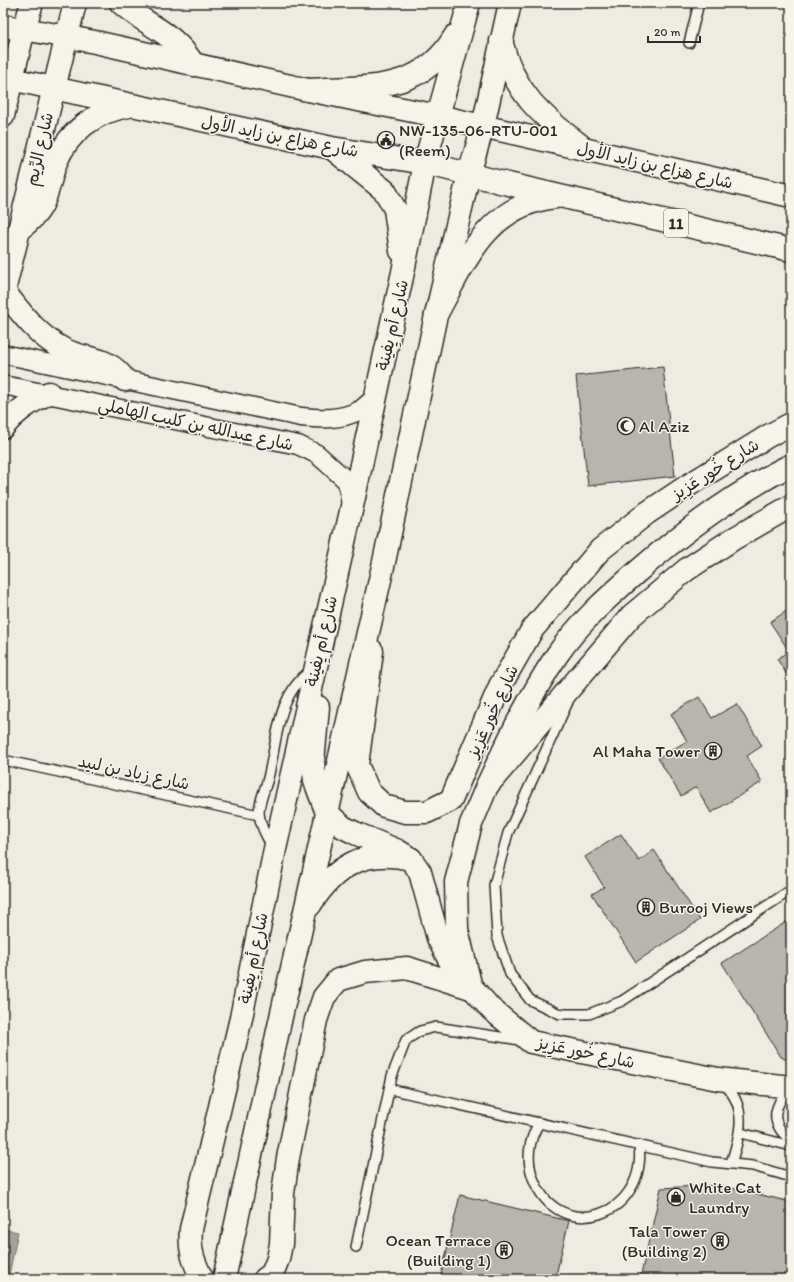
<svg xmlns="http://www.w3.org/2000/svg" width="794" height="1282" viewBox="0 0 794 1282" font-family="Itim,'Playpen Sans Arabic',sans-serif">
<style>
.water{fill:#a4a29a;stroke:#74726e}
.building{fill:#b8b5ae;stroke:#2b2b2b}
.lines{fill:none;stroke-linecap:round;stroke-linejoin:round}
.service-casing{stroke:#2b2b2b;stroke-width:12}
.minor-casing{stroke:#2b2b2b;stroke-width:21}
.tertiary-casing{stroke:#2b2b2b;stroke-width:25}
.secondary-casing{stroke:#2b2b2b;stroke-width:25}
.primary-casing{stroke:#2b2b2b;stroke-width:25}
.service{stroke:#f7f3e8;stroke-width:9}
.minor{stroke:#f7f3e8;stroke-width:18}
.tertiary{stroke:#f7f3e8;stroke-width:22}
.secondary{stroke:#f7f3e8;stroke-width:22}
.primary{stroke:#f7f3e8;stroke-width:22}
.labels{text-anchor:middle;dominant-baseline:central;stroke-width:3;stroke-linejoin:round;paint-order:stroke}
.shield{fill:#f7f3e8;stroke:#686764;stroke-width:1}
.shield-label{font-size:16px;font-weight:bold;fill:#2b2b2b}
.poi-label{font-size:17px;fill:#2b2b2b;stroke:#f7f3e8;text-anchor:start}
.street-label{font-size:17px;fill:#2b2b2b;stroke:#f7f3e8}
</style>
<rect width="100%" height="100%" fill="#efebe0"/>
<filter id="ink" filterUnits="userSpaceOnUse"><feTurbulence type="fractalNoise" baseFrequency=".025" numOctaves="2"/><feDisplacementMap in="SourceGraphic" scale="8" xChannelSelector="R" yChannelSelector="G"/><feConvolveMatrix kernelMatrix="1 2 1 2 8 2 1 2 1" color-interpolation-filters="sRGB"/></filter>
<g filter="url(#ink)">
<path class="water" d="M3 1229 18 1232 9 1275 23 1279H3Z"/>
<g class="building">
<path d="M663 367 675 476 588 486 576 376Z"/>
<path d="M791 608V681L777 659 789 651 770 622Z"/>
<path d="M699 697 712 718 737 704 762 746 747 756 762 782 711 813 696 787 681 796 658 758 687 741 671 714Z"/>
<path d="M621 834 639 861 654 850 700 920 636 962 592 894 604 887 585 857Z"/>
<path d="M791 919V1062L781 1057 722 963Z"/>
<path d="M719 1185 791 1202V1279H640L661 1188Z"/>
<path d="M460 1195 569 1221 555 1279H440Z"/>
</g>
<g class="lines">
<defs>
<g id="service">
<path d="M689 43 699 3"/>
<path d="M568 702 508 833 494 885 497 936 510 974 530 1000 560 1014H589L622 1001 791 890"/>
<path d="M3 760 259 815"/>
<path d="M273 847C266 837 260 825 259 813 259 801 265 790 268 778 278 739 276 696 311 670"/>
<path d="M723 1083C749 1107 740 1135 731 1163"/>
<path d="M389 1089 712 1162 753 1166 791 1177"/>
<path d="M790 1090C779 1099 770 1115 780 1129 782 1133 787 1137 791 1140"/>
<path d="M539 1123C529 1140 526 1159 533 1178 559 1246 648 1217 639 1145"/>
<path d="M741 1133 791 1146"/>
<path d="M356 1247 392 1076 406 1040 420 1031 436 1027 520 1040"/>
</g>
<g id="minor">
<path d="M3 354 301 417C320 419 341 420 358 411 365 408 370 401 376 397"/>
<path d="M3 385 298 445 317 454 347 481 351 505"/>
</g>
<g id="tertiary">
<path d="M3 26 24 29"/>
<path d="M372 651 357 765 369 792 384 806 405 812H427L451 800 500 686 532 630 600 550 647 513 689 485 768 436 791 424"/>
<path d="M327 813 343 827 355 833 398 851 411 859 420 872 438 938 452 965 491 1009 531 1042 718 1079 791 1087"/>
<path d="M471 988 457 929 456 882 471 824 487 786 631 616 686 570 733 539 791 506"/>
</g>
<g id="secondary">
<path d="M121 3C149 28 172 30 194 65"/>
<path d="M24 29 95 42 308 90 438 116"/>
<path d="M11 79 332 148 425 163 403 272 351 511 275 849 241 1018 191 1229C189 1250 193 1260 202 1279"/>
<path d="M3 116 24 29 32 3"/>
<path d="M333 149 385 191 395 209 401 251"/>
<path d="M21 228C49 207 45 192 56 162 69 131 96 111 129 106"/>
<path d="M4 291C21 313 38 336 63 349 88 362 106 354 125 380"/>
<path d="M3 295 75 3"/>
<path d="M3 427C16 411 31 401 49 393"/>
<path d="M318 707 313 762 315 781 327 813"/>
<path d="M310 905C335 866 364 848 411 859"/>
<path d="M224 1279 281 1017 384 562 436 315 469 174"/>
<path d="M265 1279 272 1274 278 1259 281 1244 283 1193 288 1158 316 1020 324 997 338 980 365 972 407 968 471 988"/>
</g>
<g id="primary">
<path d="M469 3 425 163 500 182 791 250"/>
<path d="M501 41C514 92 540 115 580 145"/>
<path d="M308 90C366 86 421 94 455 36"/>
<path d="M438 116 791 196"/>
<path d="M469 174 483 126 510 3"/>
<path d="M436 315C465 262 487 204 556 197"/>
<path d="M487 786C508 741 529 697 557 655 579 623 607 598 637 572 684 531 734 493 791 465"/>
</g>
</defs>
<use href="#service" class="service-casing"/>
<use href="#minor" class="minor-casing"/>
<use href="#tertiary" class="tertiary-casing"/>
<use href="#secondary" class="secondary-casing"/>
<use href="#primary" class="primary-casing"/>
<use href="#service" class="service"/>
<use href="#minor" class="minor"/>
<use href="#tertiary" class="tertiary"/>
<use href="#secondary" class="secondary"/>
<use href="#primary" class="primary"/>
</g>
</g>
<defs>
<symbol id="civic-ring" viewBox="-11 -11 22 22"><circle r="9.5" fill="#f7f3e8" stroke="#2b2b2b" stroke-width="1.5"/><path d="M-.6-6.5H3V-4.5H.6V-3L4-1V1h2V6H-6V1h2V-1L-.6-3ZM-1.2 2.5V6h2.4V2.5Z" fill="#2b2b2b"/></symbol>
<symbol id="mosque-ring" viewBox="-11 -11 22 22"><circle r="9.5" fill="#f7f3e8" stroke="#2b2b2b" stroke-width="1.5"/><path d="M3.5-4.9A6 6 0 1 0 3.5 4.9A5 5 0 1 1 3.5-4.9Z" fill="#2b2b2b"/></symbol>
<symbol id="building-ring" viewBox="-11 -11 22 22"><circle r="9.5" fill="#f7f3e8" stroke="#2b2b2b" stroke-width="1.5"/><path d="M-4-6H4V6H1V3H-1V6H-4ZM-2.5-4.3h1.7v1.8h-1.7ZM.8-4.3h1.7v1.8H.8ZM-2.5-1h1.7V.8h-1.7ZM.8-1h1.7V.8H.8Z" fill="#2b2b2b"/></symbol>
<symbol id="shop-ring" viewBox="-11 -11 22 22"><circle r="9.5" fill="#f7f3e8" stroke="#2b2b2b" stroke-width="1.5"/><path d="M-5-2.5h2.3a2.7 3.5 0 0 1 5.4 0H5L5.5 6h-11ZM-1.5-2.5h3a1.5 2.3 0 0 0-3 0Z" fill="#2b2b2b"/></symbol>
</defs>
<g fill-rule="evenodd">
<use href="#civic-ring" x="376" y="130" width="20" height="20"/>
<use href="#mosque-ring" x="616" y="416" width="20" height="20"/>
<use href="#building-ring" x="703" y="741" width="20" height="20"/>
<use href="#building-ring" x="636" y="897" width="20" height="20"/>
<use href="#shop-ring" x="666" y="1187" width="20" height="20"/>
<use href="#building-ring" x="710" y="1231" width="20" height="20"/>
<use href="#building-ring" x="494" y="1240" width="20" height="20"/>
</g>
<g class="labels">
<rect class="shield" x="664" y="209" width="24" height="28" rx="3"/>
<g class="shield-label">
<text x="676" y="223">11</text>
</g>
<g class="poi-label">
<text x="399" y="130">NW-135-06-RTU-001<tspan x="399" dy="20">(Reem)</tspan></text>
<text x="639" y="426">Al Aziz</text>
<text x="700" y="751" text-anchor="end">Al Maha Tower</text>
<text x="659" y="907">Burooj Views</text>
<text x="689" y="1187">White Cat<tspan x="689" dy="20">Laundry</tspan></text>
<text x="707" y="1231" text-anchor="end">Tala Tower<tspan x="707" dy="20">(Building 2)</tspan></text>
<text x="491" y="1240" text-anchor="end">Ocean Terrace<tspan x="491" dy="20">(Building 1)</tspan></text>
</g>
<g class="street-label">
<text transform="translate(280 136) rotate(11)">شارع هزاع بن زايد الأول</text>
<text transform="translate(39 149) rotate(-77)">شارع الرِّيم</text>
<text transform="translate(655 165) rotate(13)">شارع هزاع بن زايد الأول</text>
<text transform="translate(392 325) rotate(-77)">شارع أم يِفينة</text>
<text transform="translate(196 424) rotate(12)">شارع عبدالله بن كليب الهاملي</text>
<text transform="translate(715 469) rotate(-32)">شارع خُور عَزِيز</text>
<text transform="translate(321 641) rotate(-77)">شارع أم يِفينة</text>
<text transform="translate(492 711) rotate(-65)">شارع خُور عَزِيز</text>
<text transform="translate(134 772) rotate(12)">شارع زياد بن لبيد</text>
<text transform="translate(253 958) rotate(-79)">شارع أم يِفينة</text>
<text transform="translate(586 1052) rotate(12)">شارع خُور عَزِيز</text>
</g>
</g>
<rect width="794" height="1282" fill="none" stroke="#f7f3e8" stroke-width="16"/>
<rect x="8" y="8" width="778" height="1266" fill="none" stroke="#2b2b2b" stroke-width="1.5" filter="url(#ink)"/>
<path d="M648 36v6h52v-6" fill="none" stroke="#2b2b2b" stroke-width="2"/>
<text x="654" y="36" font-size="12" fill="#2b2b2b" stroke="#f7f3e8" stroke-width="3" paint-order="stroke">20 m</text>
</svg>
